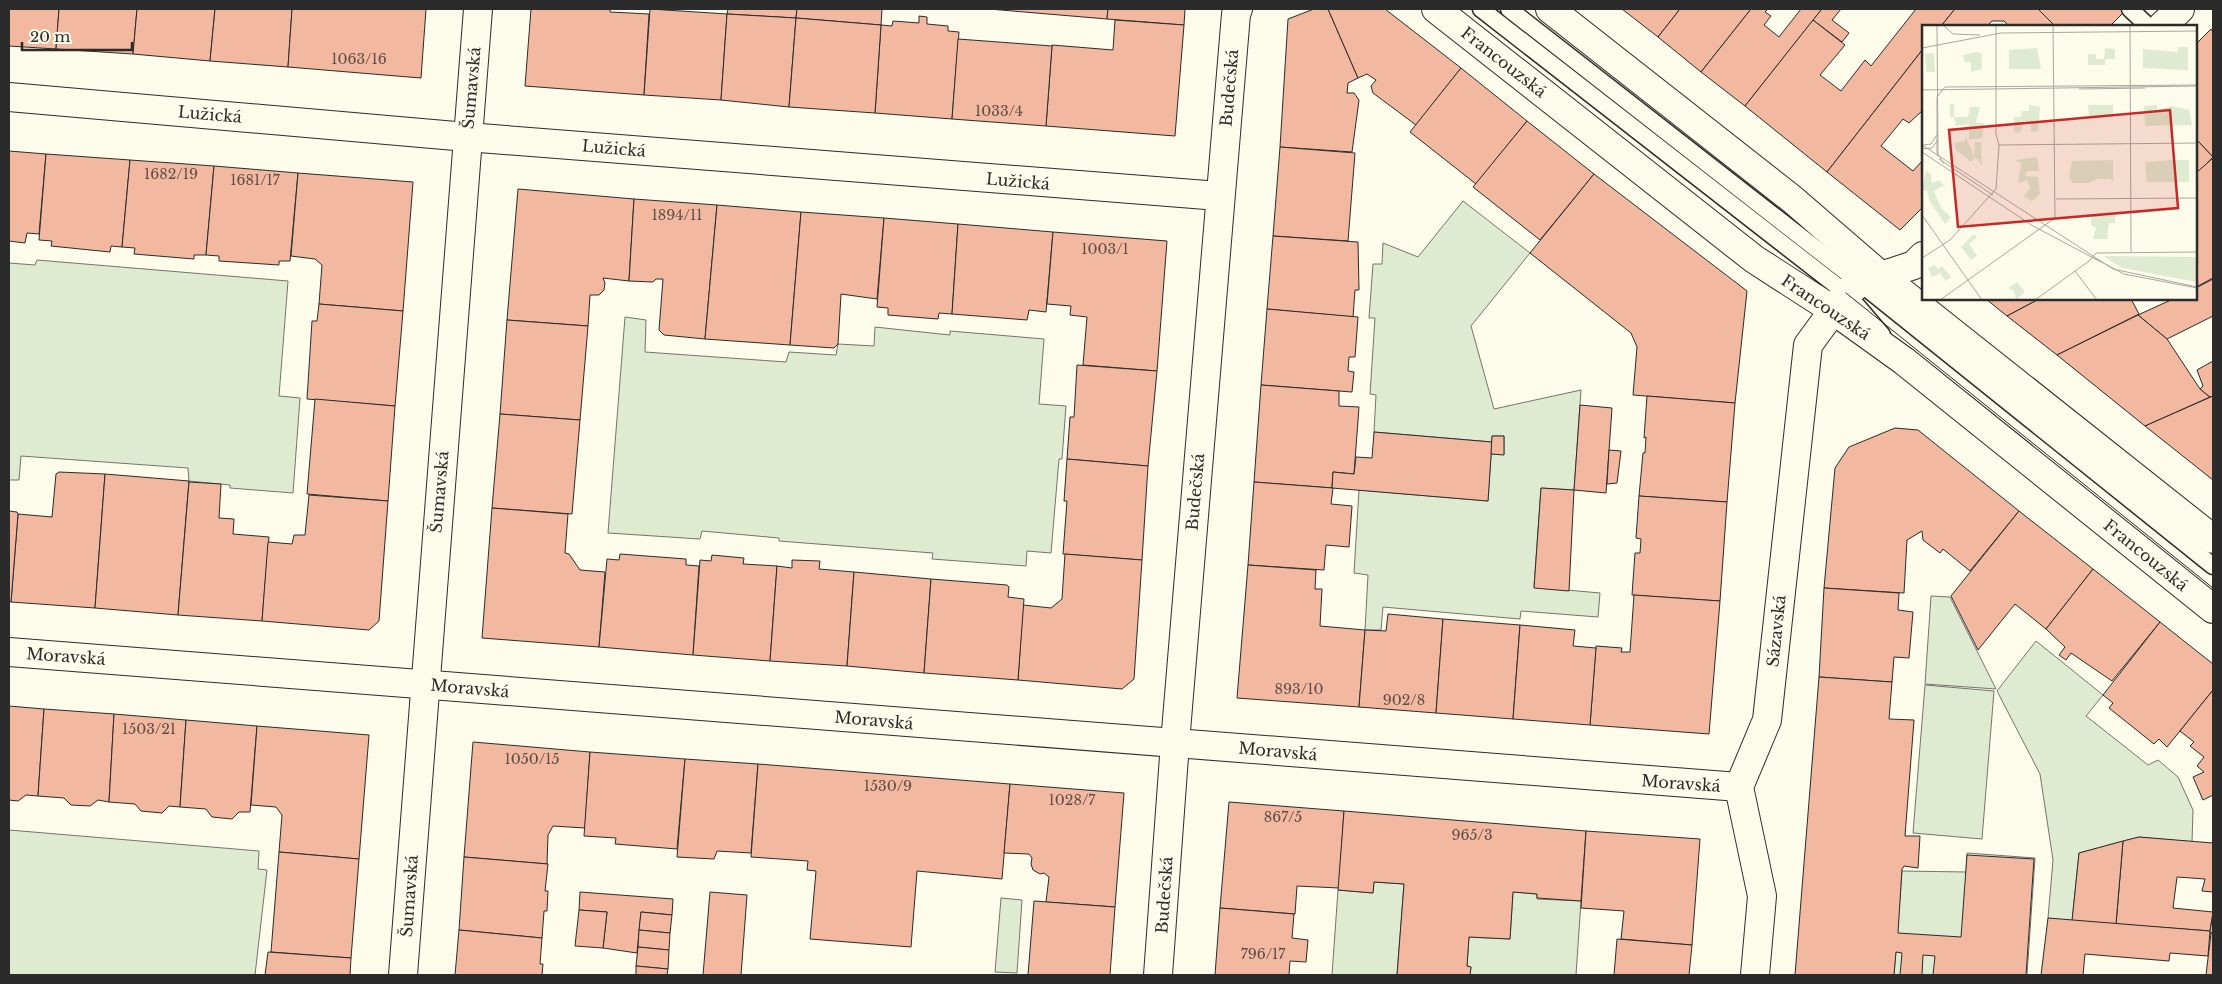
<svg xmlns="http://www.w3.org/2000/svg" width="2222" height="984" viewBox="0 0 2222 984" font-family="'Libre Baskerville',serif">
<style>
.green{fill:#deebd1;stroke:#74746e}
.building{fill:#f2b8a0;stroke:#2b2b2b}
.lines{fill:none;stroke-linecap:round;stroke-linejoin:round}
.service-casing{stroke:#2b2b2b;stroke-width:19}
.minor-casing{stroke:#2b2b2b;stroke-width:30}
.tertiary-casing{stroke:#2b2b2b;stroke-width:30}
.service{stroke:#fdfbea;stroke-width:16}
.minor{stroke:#fdfbea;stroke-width:28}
.tertiary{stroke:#fdfbea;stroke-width:28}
.tram{stroke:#2b2b2b;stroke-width:1}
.labels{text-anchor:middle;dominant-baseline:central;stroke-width:4;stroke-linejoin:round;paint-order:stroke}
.number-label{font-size:14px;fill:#5d4e48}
.street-label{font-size:16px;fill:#2b2b2b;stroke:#fdfbea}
.inset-road{fill:none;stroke:#a9a89e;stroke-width:1}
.view{fill:#c62828;fill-opacity:0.15;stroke:#c62828;stroke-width:2.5}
.inset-edge{fill:none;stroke:#2b2b2b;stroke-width:2.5}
</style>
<rect width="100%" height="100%" fill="#fdfbea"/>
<g class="green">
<path d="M1463 201 1530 253 1471 326 1494 409 1581 390 1574 490 1541 488 1534 587 1600 593 1598 617 1521 611 1520 619 1383 607 1381 630H1365L1368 575 1354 573 1359 490 1488 501 1491 454H1504V436H1492V442L1374 432 1376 395 1370 394 1375 318H1369L1373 264H1382L1383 243 1418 257Z"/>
<path d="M37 260 288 281 279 396 300 398 293 493 230 488V485L189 481 188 468 21 456 19 480H9V263L35 265Z"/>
<path d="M625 317 646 320 645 352 786 362 789 352 836 355 838 344 874 346 875 327 950 335V331L1044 339 1039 404 1066 406 1062 459H1059L1051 553 1027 551 1026 566 932 559 933 553 779 541V538L702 531 700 539 608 533Z"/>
<path d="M1931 596 1950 597 1996 689 1925 684Z"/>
<path d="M2036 641 2103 695 2086 716 2148 765 2158 760 2178 777 2193 810 2192 842 2139 837 2079 853 2072 921 2048 918 2053 860 2040 774 1997 691Z"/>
<path d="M1925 685 1994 691 1982 839 1913 833Z"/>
<path d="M9 830 259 851 258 869 267 870 255 975H9Z"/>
<path d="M1967 853 2035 858 2027 975H1894L1902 871 1966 872Z"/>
<path d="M1374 882 1404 884 1397 975H1332L1338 890 1373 893Z"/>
<path d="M1513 892 1537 894V899L1581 901 1576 975H1470L1471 967 1467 966 1469 937 1510 939Z"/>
<path d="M1001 898 1022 900 1017 973 995 972Z"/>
</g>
<g class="building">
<path d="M9 9H59L56 49 9 46Z"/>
<path d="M59 9H137L133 54 56 49Z"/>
<path d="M137 9H215L210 61 133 54Z"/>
<path d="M215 9H292L288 67 210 61Z"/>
<path d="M292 9H426L421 78 288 67Z"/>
<path d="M531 9H610V12L649 14 644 95 525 86Z"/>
<path d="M650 9 727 14 721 100 644 95Z"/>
<path d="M728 9H797L796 18 727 14Z"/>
<path d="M797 9H882L881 25 796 18Z"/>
<path d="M989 9H1108L1107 19Z"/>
<path d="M1108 9H1185L1184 25 1107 19Z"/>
<path d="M1314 9H1328L1358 78 1348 83 1347 93H1354L1359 100 1352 152 1280 147 1288 19Z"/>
<path d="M1328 9H1385L1461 68 1416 125 1373 93 1371 86 1376 80 1367 74 1358 78Z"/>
<path d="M1622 9H1680L1658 37Z"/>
<path d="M1680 9H1751L1701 72 1658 37Z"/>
<path d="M1751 9H1768L1765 12 1771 16 1764 25 1779 37 1801 9H1822L1745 106 1701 72Z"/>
<path d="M1822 9H1841L1832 20 1849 33 1842 42 1813 20Z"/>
<path d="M1916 9H1955L1941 26H1923V49L1827 172 1745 106 1813 20 1845 45 1820 75 1841 91 1865 60 1871 66Z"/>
<path d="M1955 9H2038L2055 26H2009L2004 21H1992L1987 26H1941Z"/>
<path d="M2038 9H2127L2110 26H2055Z"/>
<path d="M727 14 796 18 789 107 721 100Z"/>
<path d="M919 16 927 17V24L948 26V31L959 32 952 119 875 113 881 25 892 26 893 21 919 23Z"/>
<path d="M796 18 881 25 875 113 789 107Z"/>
<path d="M1115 20 1184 25 1175 136 1046 126 1052 45 1113 50Z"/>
<path d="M2211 29 2213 32V157L2196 139V44Z"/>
<path d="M958 39 1052 46 1046 126 952 119Z"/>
<path d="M1923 49V110L1909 123 1903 119 1881 146 1913 171 1923 160V207L1900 230 1827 172Z"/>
<path d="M1461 68 1527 121 1476 184 1410 132Z"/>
<path d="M1527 121 1594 174 1540 240 1473 187Z"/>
<path d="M2196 139 2213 157 2197 174 2196 173Z"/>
<path d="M1280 147 1355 153 1348 241 1273 236Z"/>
<path d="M9 151 46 154 39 234 27 233 25 243 9 241Z"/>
<path d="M46 154 130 160 122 247 111 246 110 252 51 246 52 241 39 240Z"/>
<path d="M2213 158V278L2196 287V173Z"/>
<path d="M130 160 214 166 206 255H194V259L134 254 135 248 122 247Z"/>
<path d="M214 166 298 173 290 261H279V265L219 261V256L206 255Z"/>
<path d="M298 173 413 182 403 311 319 304 322 265 315 259 291 256Z"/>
<path d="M1594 174 1747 291 1735 403 1633 395 1637 347 1631 333 1530 253Z"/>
<path d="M518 189 634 199 629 281 603 278 605 283 604 290 599 295H590L588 326 507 320Z"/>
<path d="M634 199 717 205 705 339 664 335 659 330 663 279H656L653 282 629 281Z"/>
<path d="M717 205 801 212 790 345 705 339Z"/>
<path d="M801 212 884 218 877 299 841 294 838 344 834 348 790 345Z"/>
<path d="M884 218 958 224 952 314 939 313 938 319 888 315V308L877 307Z"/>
<path d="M958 224 1053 232 1046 312 1029 310 1027 320 952 314Z"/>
<path d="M1053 232 1167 241 1157 371 1083 365 1087 317 1070 315 1071 306 1047 304Z"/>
<path d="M1273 236 1358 242 1359 290H1355L1353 317 1267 309Z"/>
<path d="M2213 279V316L2167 339 2138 315 2173 299H2196V288Z"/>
<path d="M1986 299H2039L2007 316Z"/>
<path d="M2039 299H2131L2139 314 2057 355 2007 316Z"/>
<path d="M319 304 403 311 395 406 307 399 312 321H317Z"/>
<path d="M1267 309 1358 317 1355 357H1349L1348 371 1354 372 1352 392 1261 385Z"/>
<path d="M2138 315 2167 339 2200 389 2210 397 2145 426 2057 355Z"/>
<path d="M507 320 588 326 580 420 500 414Z"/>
<path d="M2213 361V396L2210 397 2200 389 2203 386 2197 370Z"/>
<path d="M1077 365 1157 371 1148 466 1067 459 1070 417H1074Z"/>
<path d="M1261 385 1339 391V406L1359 407 1354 474 1333 472 1332 488 1254 482Z"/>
<path d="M1647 396 1735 403 1727 502 1639 496 1643 453H1645L1646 437 1644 438Z"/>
<path d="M2213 396V480L2145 426Z"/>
<path d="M315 399 395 406 388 501 307 494Z"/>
<path d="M1580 405 1612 408 1606 493 1574 490Z"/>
<path d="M500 414 580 420 572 514 492 508Z"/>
<path d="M1895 428 1918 430 2019 511 1970 571 1943 549 1940 553 1923 540 1922 531 1907 540 1904 593 1824 588 1835 468 1849 447Z"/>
<path d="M1374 432 1492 442 1488 501 1332 488 1333 472 1354 474 1356 457 1372 458Z"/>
<path d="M1492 436H1504V455L1491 454Z"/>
<path d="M1609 450 1621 451 1617 483 1607 484Z"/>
<path d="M1067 459 1148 466 1142 560 1063 554 1067 501H1064Z"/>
<path d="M59 472 105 474 95 608 11 602 18 514 52 517 56 474Z"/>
<path d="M105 474 189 481 178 615 95 608Z"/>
<path d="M189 482 221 484 219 518 234 519 233 534 269 537 262 621 178 615Z"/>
<path d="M1254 482 1333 488 1331 504 1352 506 1349 547 1326 545 1324 570 1248 565Z"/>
<path d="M1541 488 1574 490 1569 591 1534 588Z"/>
<path d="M309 495 388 501 379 621 369 630 262 621 268 542 292 544 294 535H305Z"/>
<path d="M1639 496 1727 502 1720 601 1632 595 1635 553H1640L1641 539 1636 538Z"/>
<path d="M492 508 568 514 565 553 569 554 580 570 605 572 599 647 482 638Z"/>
<path d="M9 511 17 512 18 514 11 602H9Z"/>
<path d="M2019 511 2093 569 2046 629 2015 604 1978 650 1951 596Z"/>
<path d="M620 554 686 559V565L699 566 693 655 599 647 607 559 619 560Z"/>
<path d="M1065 554 1142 560 1134 679 1122 689 1018 680 1023 605 1051 608 1062 599Z"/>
<path d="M712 555 744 558 743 564 777 566 770 661 693 655 700 560 711 561Z"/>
<path d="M792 560 820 561 819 569 854 572 847 666 770 661 777 566 792 568Z"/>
<path d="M1248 565 1316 570 1315 589H1322L1320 626 1365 630 1359 707 1237 698Z"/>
<path d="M2093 569 2160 622 2112 681 2071 653 2066 660 2059 655 2065 647 2046 629Z"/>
<path d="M854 572 931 579 924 673 847 666Z"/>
<path d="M931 579 1007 585 1009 587 1008 597 1024 599 1018 680 924 673Z"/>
<path d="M1824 588 1899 593 1898 610 1913 612 1909 658 1894 657 1892 682 1819 677Z"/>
<path d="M1634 595 1720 601 1709 734 1590 725 1596 646 1622 648 1621 652H1630Z"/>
<path d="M1388 614 1443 619 1436 713 1359 707 1365 630 1386 631Z"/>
<path d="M1443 619 1520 625 1513 719 1436 713Z"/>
<path d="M2160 622 2213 664V690L2167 747 2159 739 2154 744 2109 708 2113 703 2103 695Z"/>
<path d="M1520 625 1575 630 1573 646 1596 648 1590 725 1513 719Z"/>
<path d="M1819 677 1892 682 1889 719 1914 720 1905 836H1920L1918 868 1904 866 1902 869 1898 933 1961 937 1967 855 2034 859 2026 975H1933L1935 956 1923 955 1922 975H1900L1902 953 1896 952 1894 975H1795Z"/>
<path d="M2213 690V795L2203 800 2193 777 2204 772 2197 766 2204 757 2190 746 2194 742 2180 731Z"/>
<path d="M9 706 44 709 38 796 26 795 18 801 9 800Z"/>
<path d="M44 709 114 714 109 802 98 800 90 806 71 805 64 798 38 796Z"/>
<path d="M114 714 186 720 180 807 169 806 162 813 141 811 135 804 109 802Z"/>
<path d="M186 720 257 726 250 812H239L232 819 212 817 206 809 180 807Z"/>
<path d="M257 726 369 735 359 859 279 852 282 815 276 807 251 805Z"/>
<path d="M473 742 590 752 585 828 553 826 548 835 547 864 464 857Z"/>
<path d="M590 752 685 759 677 849 615 844 616 838 584 836Z"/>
<path d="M685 759 758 764 751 853 717 851 714 859 677 857Z"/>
<path d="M758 764 1010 784 1002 879 917 871 911 947 810 939 816 871 807 870 808 861 751 857Z"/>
<path d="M1010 784 1124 793 1115 907 1046 902 1049 877 1044 873 1040 874 1033 870 1031 864 1032 858 1029 854 1004 853Z"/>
<path d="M1229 802 1344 811 1339 888 1297 886 1295 914 1220 908Z"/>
<path d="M1344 811 1586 831 1581 901 1537 898V894L1513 892 1510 939 1469 937 1467 966 1471 967 1470 975H1397L1404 884 1374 882 1373 893 1338 890Z"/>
<path d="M1586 831 1700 839 1692 945 1621 939 1624 911 1581 908Z"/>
<path d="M2139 837 2213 843V892L2202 891 2205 879 2177 877 2173 908 2213 912 2210 931 2116 924 2123 841Z"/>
<path d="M2123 841 2116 924 2072 921 2079 853Z"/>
<path d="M279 852 359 859 351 958 271 952Z"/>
<path d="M464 857 548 864 545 891H548L547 911H544L542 938 459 930Z"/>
<path d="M580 892 673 899 672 915 641 912 637 953 603 948 607 912 579 910Z"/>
<path d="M710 892 747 895 741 975H703Z"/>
<path d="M1034 901 1115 907 1110 975H1028Z"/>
<path d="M1220 908 1294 914 1292 938 1308 940 1306 962 1290 961 1289 975H1215Z"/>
<path d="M579 910 607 912 603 948 575 946Z"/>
<path d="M641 912 672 915 670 933 639 930Z"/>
<path d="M2213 914V933H2210V931Z"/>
<path d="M2048 918 2210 931 2208 956 2170 953 2169 961 2085 954 2083 975H2041Z"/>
<path d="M459 930 542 938 540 964H543L542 975H455Z"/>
<path d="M639 930 670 933 669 950 638 947Z"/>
<path d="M2211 933H2213V975H2201H2206Z"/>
<path d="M1617 939 1692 945 1689 975H1614Z"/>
<path d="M638 947 669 950 668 969 636 966Z"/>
<path d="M268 952 351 958 350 975H265Z"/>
<path d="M636 966 668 969 667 975H636Z"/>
</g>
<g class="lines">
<defs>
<g id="service">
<path d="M1481 9 1846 293 1882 335"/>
<path d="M1509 9 1860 283 2213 566"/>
<path d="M2130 9 2148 26"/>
</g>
<g id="minor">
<path d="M2162 26 2180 9"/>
<path d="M9 97 467 137 1219 196"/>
<path d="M9 652 1739 787"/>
<path d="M403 975 478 9"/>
<path d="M1158 975 1175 743 1236 14 1238 9"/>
<path d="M1755 975 1762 896 1739 787 1767 720 1808 345 1846 293 1860 283 1914 265 1923 256"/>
</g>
<g id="tertiary">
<path d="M1436 9 1754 259 1833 310 1904 361 2213 609"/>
<path d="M1550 9 1792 199 1880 275 2213 539"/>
</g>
</defs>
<use href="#service" class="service-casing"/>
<use href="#minor" class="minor-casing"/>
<use href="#tertiary" class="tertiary-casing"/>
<use href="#service" class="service"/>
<use href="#minor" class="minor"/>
<use href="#tertiary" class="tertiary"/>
<path class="tram" d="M1846 293 2213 588"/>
</g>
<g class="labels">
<g class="number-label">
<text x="359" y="59">1063/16</text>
<text x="999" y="111">1033/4</text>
<text x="171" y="174">1682/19</text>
<text x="255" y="180">1681/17</text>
<text x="677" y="215">1894/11</text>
<text x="1105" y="249">1003/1</text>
<text x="1299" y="689">893/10</text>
<text x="1404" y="700">902/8</text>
<text x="149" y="729">1503/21</text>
<text x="532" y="759">1050/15</text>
<text x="888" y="786">1530/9</text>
<text x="1072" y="800">1028/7</text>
<text x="1283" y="817">867/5</text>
<text x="1472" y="835">965/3</text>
<text x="1263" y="954">796/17</text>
</g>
<g class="street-label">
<text transform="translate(1504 62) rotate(38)">Francouzská</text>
<text transform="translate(471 88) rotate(-85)">Šumavská</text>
<text transform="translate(1229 88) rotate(-85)">Budečská</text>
<text transform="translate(210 114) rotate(5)">Lužická</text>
<text transform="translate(614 148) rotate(5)">Lužická</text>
<text transform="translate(1018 181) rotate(5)">Lužická</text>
<text transform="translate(1826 307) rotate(34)">Francouzská</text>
<text transform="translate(439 492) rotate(-85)">Šumavská</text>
<text transform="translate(1195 492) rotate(-85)">Budečská</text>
<text transform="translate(2146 555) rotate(39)">Francouzská</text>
<text transform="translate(1776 631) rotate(-84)">Sázavská</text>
<text transform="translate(66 656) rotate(4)">Moravská</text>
<text transform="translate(470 688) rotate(5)">Moravská</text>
<text transform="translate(874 720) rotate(5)">Moravská</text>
<text transform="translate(1278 751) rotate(5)">Moravská</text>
<text transform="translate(1681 783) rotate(4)">Moravská</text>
<text transform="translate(1164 895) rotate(-86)">Budečská</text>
<text transform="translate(409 896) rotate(-86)">Šumavská</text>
</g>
</g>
<g transform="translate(1922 25)">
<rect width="275" height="275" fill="#fdfbea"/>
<path d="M256 22H266V45L221 43V24L256 27ZM115 23 119 44H87V25ZM183 23 193 24V34H183V40H166V29H174V34H182ZM55 27 60 29V44L49 47V37H43L41 30ZM12 28 13 47H4L3 29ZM28 79H32V92H46L48 82H58L54 98H62L60 113 47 115V99L34 101 32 92H28ZM107 80 118 82 116 106 109 107V96H102L98 108 92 107V92H99L100 86H107ZM166 80H191V91H167ZM235 80V85L250 81 267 85 270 100 223 101 222 81ZM43 110 52 131 53 117H59L60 140 53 132 49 137 34 125 32 118 43 116ZM115 132 117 146H105L103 151 116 152 118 169 110 176 102 171 108 163 105 155 96 158 99 138 93 135ZM191 135V157L189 154H175L167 158H150L147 152 150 136ZM250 135H267V157H225L223 137ZM4 146 9 149 10 158 17 155 22 160 12 166 19 183 29 192 23 199 8 177 5 166 0 165ZM193 190V198H187L185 214H171L174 203 169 200V191ZM52 209 55 212 47 219 55 231 49 235 39 222ZM181 231 275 232V257L200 243ZM12 240 16 244 20 241 29 252 24 256 18 248 10 252 6 243ZM95 257 103 267 94 274 92 266 86 263Z" fill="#deebd1"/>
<path class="inset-road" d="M15 0 16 131M21 0 31 9 58 10M208 0 209 227M0 23 79 8 275 6M157 64 223 63M0 65 275 61M0 120 191 244 275 262M1 120 9 119 15 110M77 120 275 118M0 124 10 123 16 115M0 127 111 201 179 237M17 134 71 170M22 139 15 128V72L23 62 275 60M134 174 275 173M0 190 60 275M170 232 202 249 275 263M0 233 28 215 74 164 77 120 74 109V0M153 246 175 275M18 275 133 193 131 0M113 275 167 236 174 228 275 227"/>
<path class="view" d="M248 85 256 183 36 202 27 105Z"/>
<rect width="275" height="275" class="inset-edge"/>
</g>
<rect width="2222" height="984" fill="none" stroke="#2b2b2b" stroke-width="20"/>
<path d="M22 42v8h110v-8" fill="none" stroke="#2b2b2b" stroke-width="2.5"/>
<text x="30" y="42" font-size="15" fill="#2b2b2b" stroke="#fdfbea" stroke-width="4" paint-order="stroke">20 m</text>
</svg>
